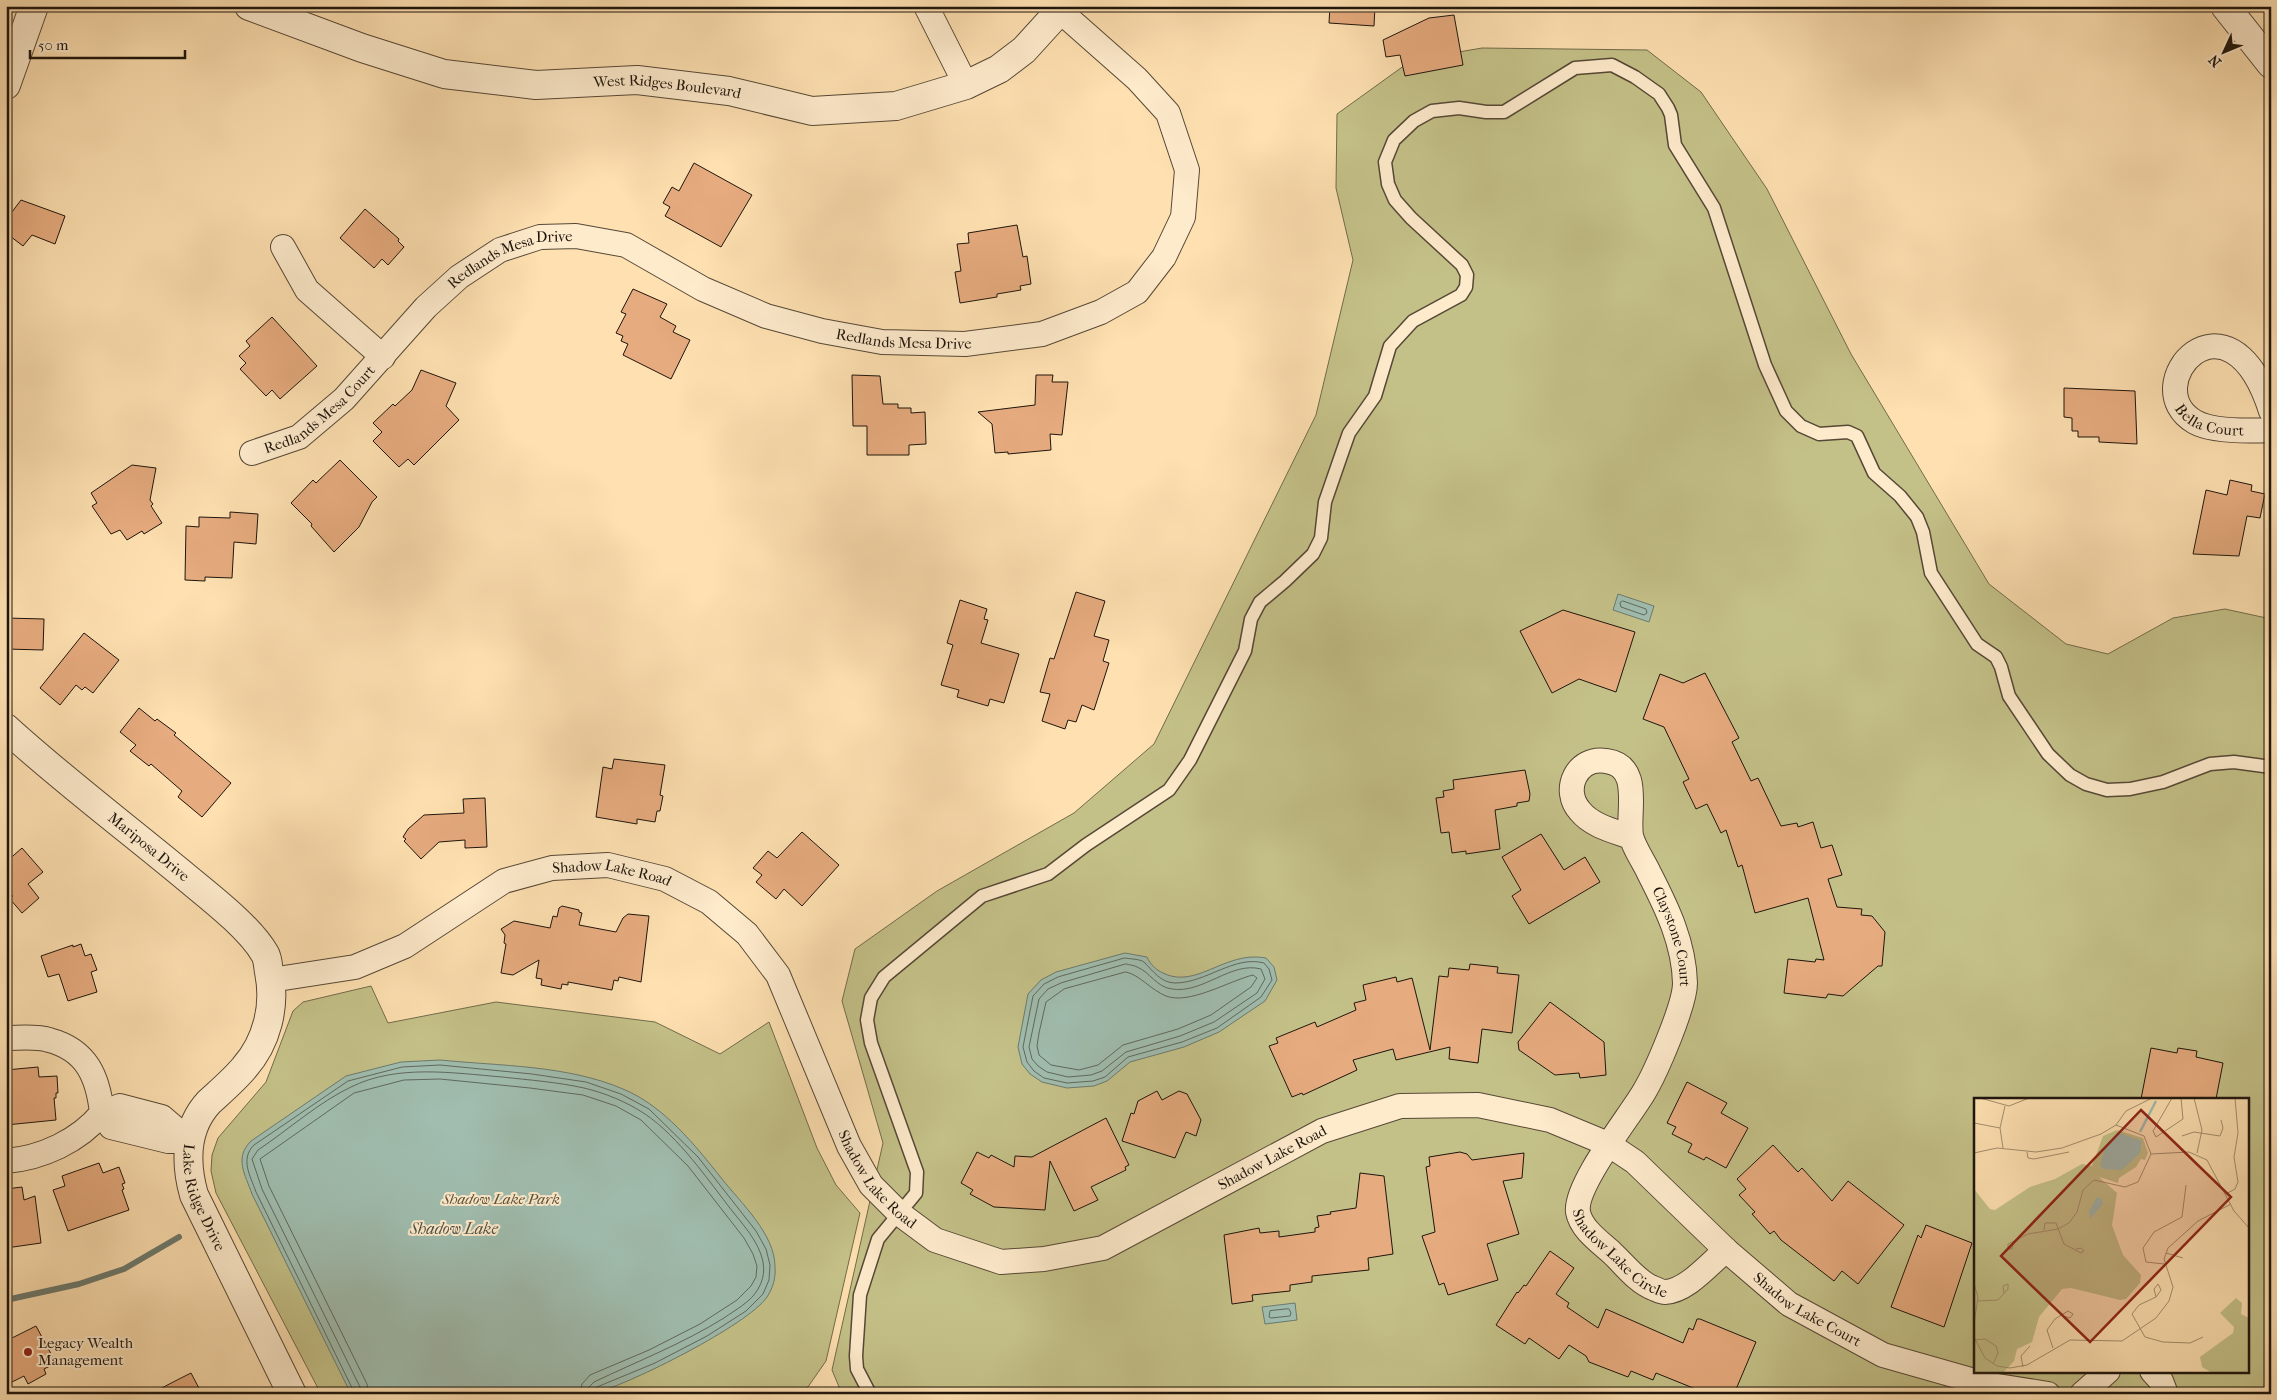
<svg xmlns="http://www.w3.org/2000/svg" width="2277" height="1400" viewBox="0 0 2277 1400" font-family="'IM FELL French Canon',serif">
<style>
.green{fill:#c4c188;stroke:#716b4a;fill-rule:evenodd}
.water{fill:#a0bdaf;stroke:#6c7a6e}
.lines{fill:none;stroke-linecap:round;stroke-linejoin:round}
.shore{stroke:#5f695e;stroke-width:1}
.stream{stroke:#6c7a6e;stroke-width:6}
.building{fill:#e6ab7e;stroke:#1e150d}
.service-casing{stroke:#564836;stroke-width:15}
.minor-casing{stroke:#564836;stroke-width:26}
.tertiary-casing{stroke:#564836;stroke-width:30}
.service{stroke:#feebcc;stroke-width:12}
.minor{stroke:#feebcc;stroke-width:24}
.tertiary{stroke:#feebcc;stroke-width:28}
.poi-dot{fill:#8f2418;stroke:#feebcc;stroke-width:2}
.labels{text-anchor:middle;dominant-baseline:central;stroke-width:4;stroke-linejoin:round;paint-order:stroke}
.street-label{font-size:15px;fill:#1e150d;stroke:#feebcc}
.park-label{font-size:15px;font-style:italic;fill:#585138;stroke:#feebcc}
.poi-label{font-size:15px;fill:#1e150d;stroke:#feebcc;text-anchor:start}
.water-label{font-size:16px;font-style:italic;fill:#4c5046;stroke:#feebcc}
.inset-river{fill:none;stroke:#a0bdaf;stroke-width:2.5}
.inset-road{fill:none;stroke:#a48f6f;stroke-width:1}
.view{fill:#8f2418;fill-opacity:0.15;stroke:#8f2418;stroke-width:2.5}
.inset-edge{fill:none;stroke:#1e150d;stroke-width:2.5}
</style>
<rect width="100%" height="100%" fill="#fee0b1"/>
<filter id="stains"><feTurbulence type="fractalNoise" baseFrequency=".004" numOctaves="4"/><feColorMatrix values="0 0 0 0 .2 0 0 0 0 .09 0 0 0 0 .02 0 0 0 .5 -.17"/></filter>
<radialGradient id="worn" r=".72"><stop offset=".6" stop-color="#630" stop-opacity="0"/><stop offset="1" stop-color="#630" stop-opacity=".3"/></radialGradient>
<g class="green">
<path d="M1482 48 1647 50 1701 92 1767 189 1851 354 1989 584 2066 644 2108 654 2173 618 2225 609 2271 619V1394H842L832 1370 883 1143 842 1001 855 949 937 891 1074 813 1154 744 1316 415 1353 260 1336 188 1337 114 1412 60ZM1976 1099H2248V1371H1976Z"/>
<path d="M371 986 388 1023 496 1002 655 1022 720 1054 769 1022 817 1148 836 1185 860 1213 826 1361 803 1394H321L216 1193 211 1171 212 1155 218 1138 266 1082 293 1011 303 1002Z"/>
</g>
<g class="water">
<path d="M1618 594 1654 606 1649 622 1613 610Z"/>
<path d="M1125 953 1147 957C1150 964 1156 970 1163 973 1187 985 1209 968 1232 961 1244 957 1254 956 1266 958L1274 967 1277 980 1265 1001 1219 1032 1184 1047 1130 1062 1107 1081 1094 1086 1067 1088 1042 1082 1030 1074 1022 1064 1018 1047 1028 994 1041 980 1056 972Z"/>
<path d="M440 1060C500 1066 567 1065 623 1089 664 1106 695 1145 722 1179 741 1203 775 1234 775 1267 776 1277 773 1288 767 1297 748 1325 630 1384 595 1393 579 1397 545 1394 527 1394 469 1394 410 1394 351 1394L252 1194C245 1174 234 1158 251 1141L346 1076 401 1062Z"/>
<path d="M1295 1303 1297 1320 1265 1324 1262 1307Z"/>
</g>
<g class="lines">
<g class="shore">
<path d="M1623 601 1646 609 1647 613 1644 615 1621 607 1620 603Z"/>
<path d="M1125 958C1130 959 1140 959 1144 962 1152 970 1161 983 1175 983 1206 983 1234 955 1264 963L1269 969 1272 980 1261 997 1217 1028 1182 1042 1128 1057 1105 1077 1093 1081 1067 1083 1044 1078 1034 1071 1027 1062 1023 1047 1033 996 1044 984 1058 977Z"/>
<path d="M1126 964C1129 965 1134 965 1137 967 1150 972 1156 987 1172 989 1203 994 1231 961 1261 969L1265 979 1257 993 1214 1022 1180 1036 1126 1052 1102 1071 1091 1075 1068 1077 1047 1072 1038 1066 1032 1059 1029 1047 1039 999 1048 989 1061 983Z"/>
<path d="M1126 972C1140 975 1151 990 1166 996 1189 1005 1229 981 1253 975L1257 978 1251 987 1211 1015 1178 1029 1123 1045 1098 1065 1079 1070 1051 1065 1039 1055 1037 1046 1039 1033 1046 1002 1064 989Z"/>
<path d="M1289 1309 1291 1313 1290 1316 1271 1318 1269 1317 1270 1311Z"/>
<path d="M355 1394 256 1192C250 1175 240 1159 254 1145L348 1081 402 1067 440 1065 532 1074 586 1082 621 1094 649 1109 698 1157 756 1231 766 1249 770 1265 769 1280 763 1294 746 1311 707 1336 655 1363 597 1387 594 1394"/>
<path d="M362 1394 360 1387 262 1189 252 1159 258 1150C288 1130 319 1102 351 1087 397 1064 453 1073 502 1077 529 1080 557 1082 584 1088 605 1093 627 1102 645 1114 679 1137 708 1180 733 1212 750 1233 775 1261 758 1289 751 1302 735 1310 724 1318 682 1344 638 1361 594 1382L589 1387 588 1394"/>
<path d="M369 1394 367 1384 269 1186 260 1159 354 1093 404 1080 440 1079 530 1088 583 1095 616 1106 641 1120 688 1166 744 1238 753 1254 757 1266 756 1277 751 1286 737 1300 700 1324 649 1350 590 1375 582 1384 580 1394"/>
</g>
<path class="stream" d="M6 1300 79 1284 124 1269 179 1237"/>
</g>
<g class="building">
<path d="M1330 6H1375L1374 26 1329 23Z"/>
<path d="M1454 15 1463 65 1405 76 1400 55 1386 57 1383 40 1429 18Z"/>
<path d="M694 163 752 195 721 247 665 216 670 207 663 203 672 187 679 191Z"/>
<path d="M21 200 65 216 55 244 32 235 23 246 6 233V220Z"/>
<path d="M365 209 399 239 398 241 404 247 388 265 382 259 374 268 340 238Z"/>
<path d="M1017 225 1023 257 1027 256 1031 284 1020 286 1021 290 997 294V297L960 303 955 272 961 271 957 244 969 243 968 233Z"/>
<path d="M633 289 667 304 660 317 676 326 673 332 690 340 671 379 623 355 628 344 621 341 623 336 616 333 626 314 621 312Z"/>
<path d="M272 317 317 366 280 399 272 390 266 396 240 369 246 363 239 356 250 346 246 341Z"/>
<path d="M421 370 456 383 446 406 459 420 414 465 408 459 399 467 373 441 382 432 373 423 393 404 395 406 412 390Z"/>
<path d="M852 375 880 376 883 404H898V408H911V413L925 412 926 444 909 445V455H867V426H853Z"/>
<path d="M1036 375H1053L1052 382H1068L1062 435 1050 434 1051 450 1008 454V452L995 453 992 424 978 412 1035 405Z"/>
<path d="M2064 388 2135 391 2137 444 2099 442V437H2078V431H2072V418L2064 417Z"/>
<path d="M340 460 377 497 372 502 359 527 334 552 311 526 312 524 291 503 313 480 316 483Z"/>
<path d="M132 465 156 468 150 500 153 504 151 506 162 523 144 534 142 531 127 540 120 530 111 534 92 506 97 503 91 493Z"/>
<path d="M2230 480 2252 485 2251 491 2265 494 2260 518 2247 516 2239 556 2193 554 2206 490 2227 495Z"/>
<path d="M230 512 258 514 256 544 234 542 232 578 205 577V581L185 580 186 526 199 527V517L230 518Z"/>
<path d="M1076 592 1105 601 1094 636 1109 640 1103 661 1109 663 1094 710 1082 705 1076 722 1068 720 1065 729 1042 721 1050 694 1040 692 1050 658 1054 659Z"/>
<path d="M960 600 987 609 984 619 988 620 981 643 1019 654 1004 703 990 699 988 706 957 697 959 690 941 685 953 645 947 643Z"/>
<path d="M1563 610 1635 632 1616 692 1579 679 1552 693 1520 631Z"/>
<path d="M6 618 44 619 43 650 6 649Z"/>
<path d="M84 633 119 660 93 693 85 687 82 690 76 685 60 705 40 688Z"/>
<path d="M1705 673 1739 738 1732 742 1751 781 1758 778 1781 826 1797 823 1798 827 1813 822 1821 848 1832 845 1842 875 1828 879 1837 907 1862 909 1861 915 1872 916 1885 932 1882 966H1878L1843 996 1828 994 1826 998 1784 993 1788 959 1815 962 1816 959 1824 960 1808 898 1755 913 1742 865 1738 867 1726 830 1721 833 1707 804 1696 809 1683 782 1689 779 1664 727 1643 719 1660 674 1683 683Z"/>
<path d="M139 708 155 721 157 719 176 733 174 735 231 783 202 817 178 797 182 791 151 764 149 766 130 751 136 745 120 732Z"/>
<path d="M614 759 665 765 660 795 663 796 660 811H657L655 822 637 819V824L596 817 603 767 612 769Z"/>
<path d="M1525 770 1530 794 1529 801 1517 803V806L1495 810 1500 849 1466 854V851L1452 853 1449 832 1441 833 1436 798 1444 797 1443 791 1454 789 1453 780Z"/>
<path d="M485 798 487 847 465 848V840L439 842 421 859 404 841 406 839 403 837 408 829 424 815 464 813 463 799Z"/>
<path d="M802 832 839 865 802 906 784 889 776 899 756 882 762 875 753 868 768 851 777 858Z"/>
<path d="M1541 834 1564 870 1585 857 1600 882 1529 924 1512 896 1521 890 1502 857Z"/>
<path d="M22 848 43 872 28 884 39 898 22 913 10 899 13 896 6 889V862Z"/>
<path d="M562 906 579 910V912L582 913 579 925 616 932 623 918 628 914 649 916 641 982 619 977 618 981 614 980 612 990 568 982V985L562 984 561 989 541 985 542 979 536 978 539 960 513 975 501 973 506 944 504 943 505 935 501 929 514 921 550 928 553 916 557 917 559 908Z"/>
<path d="M81 944 85 956 91 954 97 970 91 972 97 992 68 1001 59 974 48 977 41 956 73 945V947Z"/>
<path d="M1470 964 1498 967 1497 973 1519 975 1512 1033 1482 1029 1478 1063 1449 1059 1450 1047 1396 1060 1393 1049 1353 1060 1357 1070 1303 1095 1302 1093 1292 1097 1269 1046 1278 1043 1276 1038 1315 1022 1317 1027 1356 1010 1354 1003 1366 1000 1363 985 1396 977 1397 982 1412 978 1430 1050 1439 976 1448 977 1449 968 1469 970Z"/>
<path d="M1550 1002 1604 1042 1606 1075 1580 1078 1579 1073 1555 1075 1519 1050 1518 1042Z"/>
<path d="M2151 1048 2177 1053 2178 1048 2197 1051 2196 1057 2223 1063 2216 1099H2141Z"/>
<path d="M38 1067 39 1077 57 1076 58 1093H56V1098H54L56 1120 6 1125V1070Z"/>
<path d="M1687 1082 1727 1103 1721 1113 1748 1128 1726 1168 1706 1157 1704 1160 1688 1152 1692 1144 1672 1134 1676 1127 1667 1123Z"/>
<path d="M1157 1091 1162 1100 1179 1091 1187 1094 1201 1120 1196 1136 1186 1132 1175 1158 1122 1141 1131 1113 1134 1114 1138 1101Z"/>
<path d="M1106 1118 1129 1165 1125 1167 1126 1170 1091 1187 1098 1200 1074 1211 1050 1161 1045 1210 994 1207 970 1194 973 1190 961 1183 977 1152 989 1158 991 1155 1014 1167 1015 1156 1032 1157Z"/>
<path d="M1773 1145 1798 1172 1802 1168 1832 1201 1848 1181 1904 1225 1858 1284 1842 1271 1834 1281 1781 1240 1774 1231 1770 1234 1752 1214 1755 1212 1739 1195 1746 1189 1737 1179Z"/>
<path d="M1460 1152 1467 1154 1472 1160 1524 1153 1522 1178 1503 1181 1519 1234 1487 1244 1498 1280 1448 1295 1444 1283 1439 1285 1422 1236 1435 1232 1426 1167 1430 1166 1429 1157Z"/>
<path d="M99 1163 103 1173 119 1167 125 1183 122 1184 124 1189 122 1190 129 1210 68 1231 53 1190 65 1186 62 1176Z"/>
<path d="M1360 1173 1384 1176 1393 1254 1368 1258 1369 1270 1312 1276V1282L1290 1285V1291L1252 1295 1253 1301 1232 1304 1224 1235 1259 1228 1260 1233 1279 1231V1237L1315 1232V1228L1319 1227 1317 1216 1331 1214 1330 1212 1356 1208Z"/>
<path d="M22 1187 24 1200 35 1196 41 1243 6 1248V1189Z"/>
<path d="M1926 1225 1972 1243 1944 1327 1891 1307 1918 1235 1921 1238Z"/>
<path d="M1550 1251 1574 1268 1556 1294 1569 1303 1567 1307 1598 1328 1606 1309 1683 1343 1689 1328 1693 1330 1697 1319H1700L1756 1342 1734 1394H1708L1656 1373 1653 1380 1631 1371 1628 1377 1589 1362 1586 1356 1569 1345 1559 1359 1529 1338 1525 1344 1496 1325 1517 1292 1518 1293 1524 1285 1526 1286Z"/>
<path d="M36 1326 56 1363 44 1369 46 1374 28 1384 24 1376 6 1385V1341Z"/>
<path d="M191 1373 202 1394H150L181 1378Z"/>
</g>
<g class="lines">
<defs>
<path id="service" d="M870 1394 857 1369 856 1356 860 1295 878 1239 916 1193 917 1172 871 1043 867 1020 871 998 884 977 982 896 1048 874 1086 845 1169 790 1190 760 1245 651 1251 619 1260 602 1285 581 1313 554 1321 538 1325 502 1343 450 1349 433 1375 396 1390 346 1413 321 1461 295 1466 287 1467 275 1462 265 1411 218 1395 200 1388 184 1385 162 1394 140 1414 121 1432 111 1459 108 1486 112H1504L1575 68 1612 65 1635 77 1659 94 1668 108 1671 115 1675 145 1714 208 1765 365 1786 411 1801 426 1819 434 1848 432 1857 436 1874 473 1900 496 1917 517 1923 532 1931 573 1977 644 1996 657 2001 667 2009 696 2048 754 2070 775 2086 784 2107 790 2130 789 2163 782 2210 764 2234 762 2271 767"/>
<g id="minor">
<path d="M926 6 966 85"/>
<path d="M283 247 307 290 383 357"/>
<path id="s1" d="M2271 411C2228 277 2134 387 2195 422 2213 432 2250 431 2271 430"/>
<path id="s2" d="M252 453 299 437 344 399 426 307 459 277 500 250 540 237 576 236 626 245 703 289 766 316 822 331 882 342 965 344 1042 334 1101 312 1137 292 1164 257 1183 217 1187 170 1168 113 1137 79 1060 11"/>
<path id="s3" d="M1631 837C1614 831 1592 826 1580 811 1561 790 1577 756 1606 761 1643 766 1627 811 1631 836 1634 848 1644 862 1649 873 1667 908 1684 943 1685 983 1685 1005 1656 1072 1644 1092 1630 1116 1574 1186 1578 1212 1581 1229 1600 1242 1612 1253 1624 1264 1637 1282 1653 1288 1656 1289 1661 1292 1665 1292 1687 1291 1709 1264 1726 1250"/>
<path id="s4" d="M271 980 355 967 405 946 504 881 552 868 608 865 665 879 709 902 747 934 778 975 849 1146 871 1185 900 1214 935 1240 1001 1262 1044 1259 1103 1248 1322 1131 1400 1106 1478 1105 1550 1120 1608 1144 1635 1162 1726 1250 1789 1304 1883 1355 1985 1384 2048 1394"/>
<path d="M6 1038C20 1038 37 1036 49 1040 87 1050 98 1077 102 1113 79 1141 42 1158 6 1161"/>
<path d="M120 1106 162 1117 190 1141H168L111 1127 102 1113Z"/>
<path d="M2152 1371 2161 1381 2166 1394"/>
<path d="M2082 1394 2108 1371"/>
</g>
<g id="tertiary">
<path id="s5" d="M249 6 362 48 444 74 536 85 637 80 729 91 812 111 896 106 966 85 999 69 1024 50 1064 6"/>
<path d="M2225 6 2271 64"/>
<path d="M6 85 34 6"/>
<path id="s6" d="M6 728C62 779 123 825 181 873 206 894 249 926 265 954 268 959 268 967 269 972 276 1006 267 1042 244 1068 234 1080 221 1091 209 1102 185 1128 185 1163 194 1195L292 1394"/>
</g>
</defs>
<use href="#service" class="service-casing"/>
<use href="#minor" class="minor-casing"/>
<use href="#tertiary" class="tertiary-casing"/>
<use href="#service" class="service"/>
<use href="#minor" class="minor"/>
<use href="#tertiary" class="tertiary"/>
</g>
<circle class="poi-dot" cx="28" cy="1352" r="5"/>
<g class="labels">
<g class="street-label">
<text stroke="none"><textPath href="#s5" startOffset="431">West Ridges Boulevard</textPath></text>
<text stroke="none"><textPath href="#s2" startOffset="332">Redlands Mesa Drive</textPath></text>
<text stroke="none"><textPath href="#s2" startOffset="752">Redlands Mesa Drive</textPath></text>
<text stroke="none"><textPath href="#s2" startOffset="82">Redlands Mesa Court</textPath></text>
<text stroke="none"><textPath href="#s1" startOffset="209">Bella Court</textPath></text>
<text stroke="none"><textPath href="#s6" startOffset="186">Mariposa Drive</textPath></text>
<text stroke="none"><textPath href="#s4" startOffset="368">Shadow Lake Road</textPath></text>
<text stroke="none"><textPath href="#s3" startOffset="330">Claystone Court</textPath></text>
<text stroke="none"><textPath href="#s4" startOffset="1252">Shadow Lake Road</textPath></text>
<text stroke="none"><textPath href="#s4" startOffset="802">Shadow Lake Road</textPath></text>
<text stroke="none"><textPath href="#s6" startOffset="618">Lake Ridge Drive</textPath></text>
<text stroke="none"><textPath href="#s3" startOffset="694">Shadow Lake Circle</textPath></text>
<text stroke="none"><textPath href="#s4" startOffset="1865">Shadow Lake Court</textPath></text>
</g>
<g class="park-label">
<text x="501" y="1199">Shadow Lake Park</text>
</g>
<g class="poi-label">
<text x="38" y="1343">Legacy Wealth<tspan x="38" dy="17">Management</tspan></text>
</g>
<g class="water-label">
<text x="454" y="1228">Shadow Lake</text>
</g>
</g>
<g transform="translate(1974 1098)">
<rect width="275" height="275" fill="#fee0b1"/>
<path d="M143 32 169 40 174 55 171 62 167 61 162 69 145 80 144 85 125 79 143 95 138 127 149 157 167 177 166 185 152 201 146 202 97 190 88 191 65 219 58 244 43 251 40 263 29 275H0V91L16 111 21 112 56 89 81 81 108 66 118 68 129 38ZM262 200 268 205 267 216 275 220V272L271 275H238L228 269 226 259 259 235 260 229 246 215Z" fill="#c4c188"/>
<path d="M145 35 168 43 166 55 148 72 129 71 126 66 131 50ZM123 99 128 101 129 106 116 121 115 113Z" fill="#a0bdaf"/>
<path class="inset-river" d="M166 34 182 3"/>
<path class="inset-road" d="M6 0 35 8 55 0M198 0 179 33 182 39 209 21 207 0M220 0 228 32 223 55M0 25 26 30M142 27 170 38 177 56M208 38 220 34 246 38 249 30 247 22M29 50 26 30 31 8M53 54 54 60 60 61 95 54M0 55 23 50 62 54 88 50 127 36 142 27 152 13 178 0M177 56 215 54 233 62 260 113 275 130M252 96 261 91 264 84 260 59 264 35 261 0M70 132 71 125H82L90 146 107 155 110 153 107 150 102 151M39 145 38 151H34V146L54 136 84 131 95 125 103 114 109 92 120 82 151 89 164 84 177 56M192 155 209 160M190 166 172 164 169 150 180 134 208 119 212 87M0 186 4 199 0 226M182 199 180 191 184 186 187 192 182 199 165 207 158 216 171 239 189 244 216 245 229 239M4 203 24 202 34 191V186L29 188 30 195M0 239 11 260 23 268 36 270 53 267 96 242 148 243 182 220 195 203 199 189 190 161 194 150 224 123 257 106M0 242 11 241 22 248 24 255 19 266M79 250 73 232 81 221 94 213 99 216 96 220 89 218M49 269 47 258 56 248"/>
<path class="view" d="M167 12 257 99 116 244 27 158Z"/>
<rect width="275" height="275" class="inset-edge"/>
</g>
<rect width="2277" height="1400" fill="none" stroke="#fee0b1" stroke-width="25"/>
<rect x="8" y="8" width="2262" height="1385" fill="none" stroke="#1e150d" stroke-width="2.5"/>
<rect x="12" y="12" width="2252" height="1375" fill="none" stroke="#1e150d"/>
<g transform="translate(2224 52) rotate(226)" stroke="#feebcc" stroke-width="4" paint-order="stroke">
<path d="M0-4L9 19L0 12L-9 19Z" fill="#1e150d"/>
<text y="-8" font-size="14" font-weight="bold" text-anchor="middle" fill="#1e150d">N</text>
</g>
<path d="M30 50v8h155v-8" fill="none" stroke="#1e150d" stroke-width="2.5"/>
<text x="38" y="50" font-size="15" fill="#1e150d" stroke="#feebcc" stroke-width="4" paint-order="stroke">50 m</text>
<rect width="100%" height="100%" filter="url(#stains)"/>
<rect width="100%" height="100%" fill="url(#worn)"/>
</svg>
